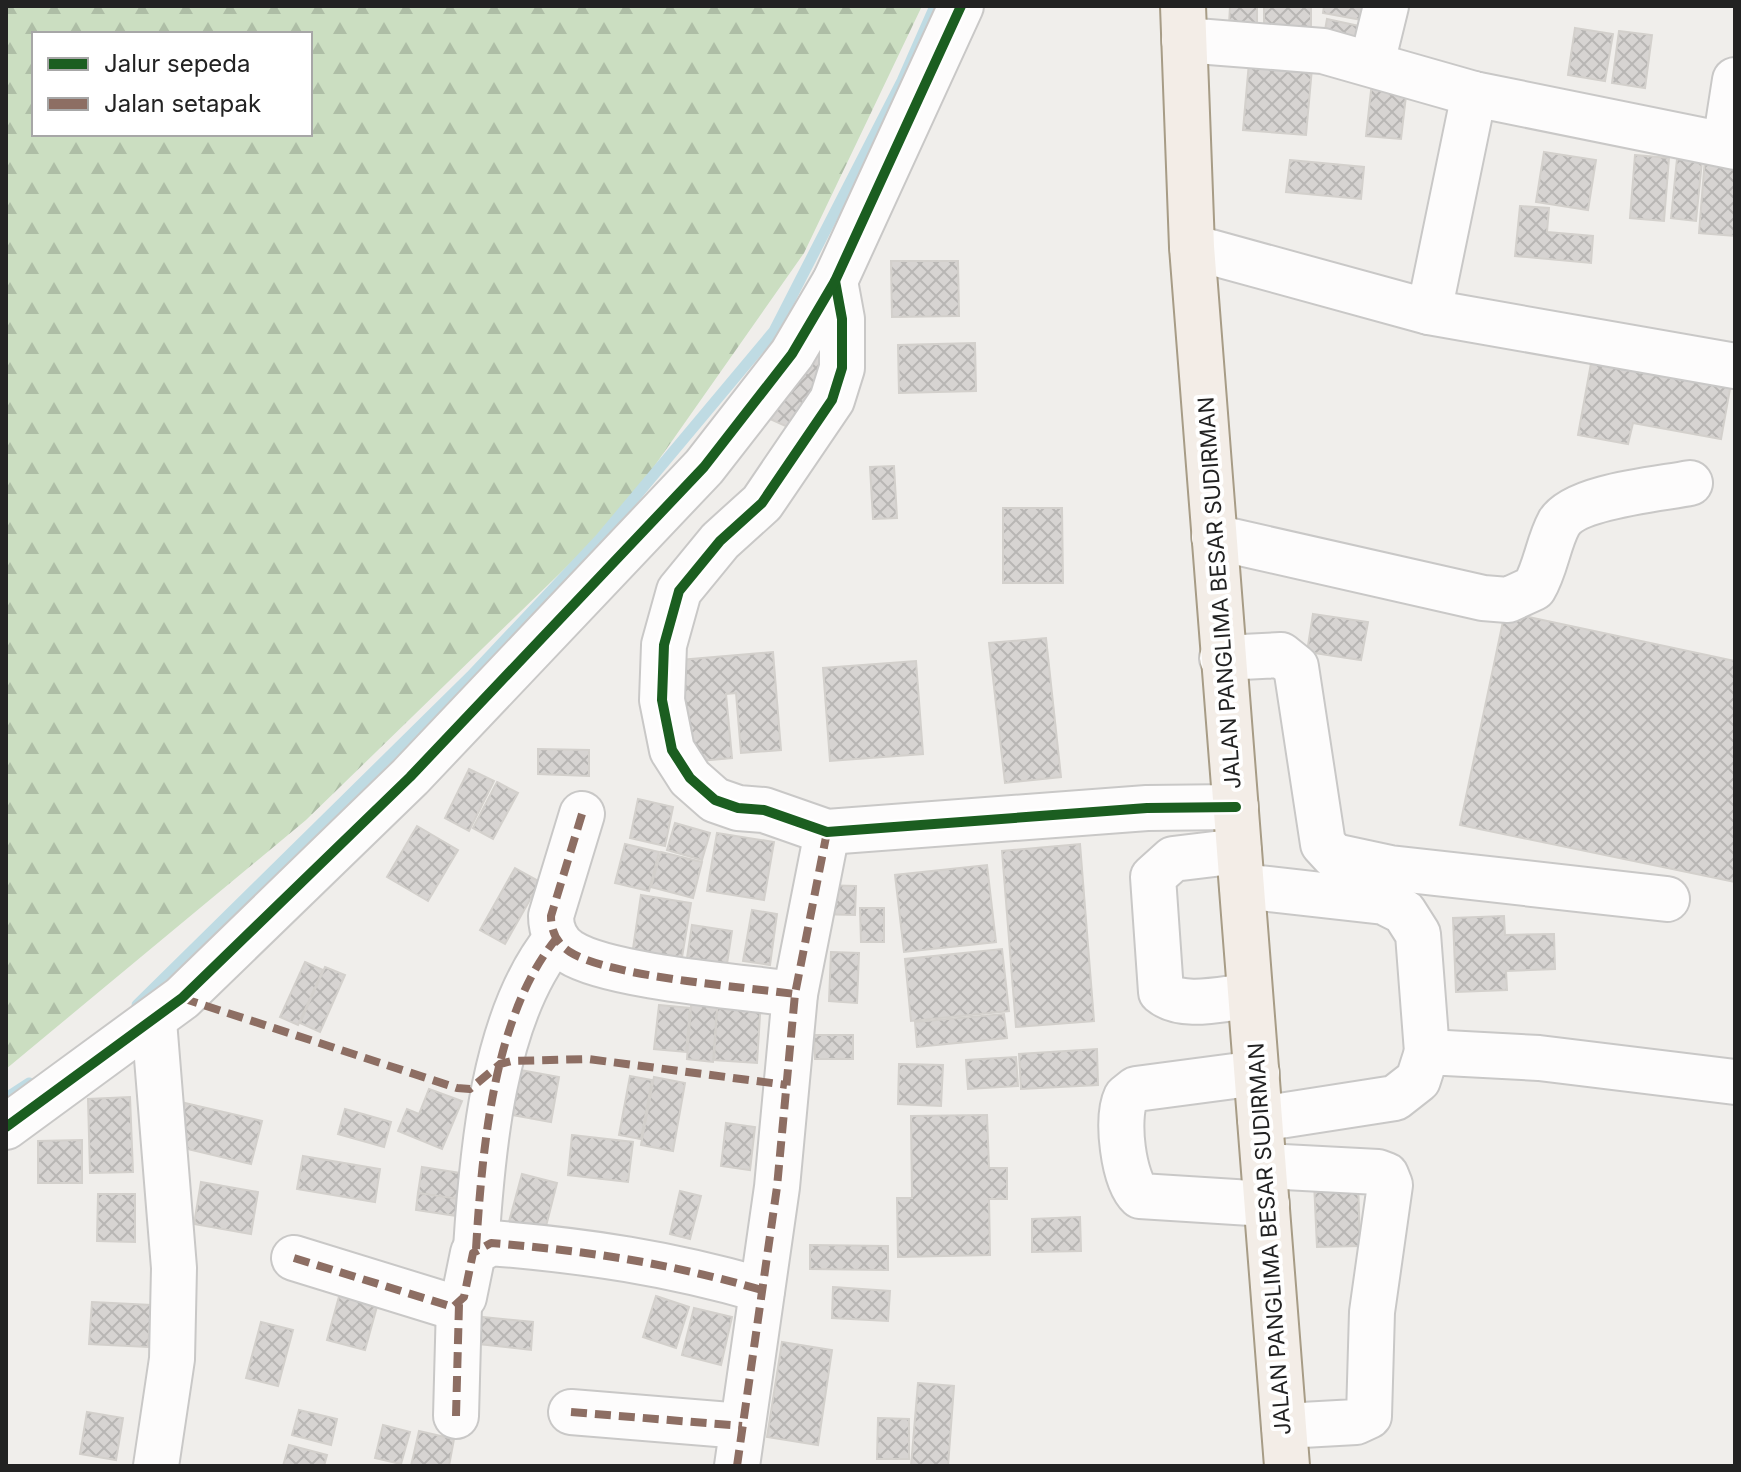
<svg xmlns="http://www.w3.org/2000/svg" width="1741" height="1472" viewBox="0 0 1741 1472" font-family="Inter,sans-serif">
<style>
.forest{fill:url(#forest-firs);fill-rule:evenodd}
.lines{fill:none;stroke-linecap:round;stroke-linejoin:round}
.stream{stroke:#bfdbe3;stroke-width:11}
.building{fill:url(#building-cross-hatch);stroke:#d3d0cc;stroke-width:2}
.minor-casing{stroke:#c9c8c7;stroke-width:48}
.major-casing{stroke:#a79c86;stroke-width:48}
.minor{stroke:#fdfcfc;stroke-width:44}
.major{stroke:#f3ede7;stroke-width:44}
.quiet{stroke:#8d6e63;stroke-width:8;stroke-dasharray:16 8;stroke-linecap:butt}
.cycleway-casing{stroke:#fff;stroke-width:15}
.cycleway{stroke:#1b5e20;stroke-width:10}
.labels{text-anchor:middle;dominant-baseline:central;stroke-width:8;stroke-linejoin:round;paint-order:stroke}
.street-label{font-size:22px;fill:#222;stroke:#fff}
</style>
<defs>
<pattern id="forest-firs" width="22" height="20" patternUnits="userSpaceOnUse" patternTransform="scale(2)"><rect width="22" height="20" fill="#cbdec1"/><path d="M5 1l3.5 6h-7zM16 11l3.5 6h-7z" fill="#aebea6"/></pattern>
<pattern id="building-cross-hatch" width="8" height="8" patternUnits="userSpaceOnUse" patternTransform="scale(2)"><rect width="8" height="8" fill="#d7d4d2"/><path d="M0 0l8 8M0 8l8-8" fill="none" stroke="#b8b6b4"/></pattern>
</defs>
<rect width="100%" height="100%" fill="#f0eeeb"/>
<path class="forest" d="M6 6H922L804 253 620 515 306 820 6 1069ZM34 34H310V134H34Z"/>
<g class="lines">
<g class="stream">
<path d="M137 1005 471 676 600 539 774 331 902 81 935 6"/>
<path d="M6 1098 29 1083"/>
</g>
</g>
<g class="building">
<path d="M1230 6H1257V26L1229 25Z"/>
<path d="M1264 6H1311V36L1264 35Z"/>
<path d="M1324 6H1376L1373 22 1323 13Z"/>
<path d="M1327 19 1364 27 1359 49 1323 41Z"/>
<path d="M1575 28 1613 34 1605 81 1568 75Z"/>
<path d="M1619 31 1652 35 1645 88 1612 83Z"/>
<path d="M1250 51 1313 57 1306 135 1243 130Z"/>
<path d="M1372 82 1407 87 1401 139 1366 136Z"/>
<path d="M1544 152 1596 160 1588 210 1536 202Z"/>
<path d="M1635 155 1669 158 1664 221 1630 218Z"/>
<path d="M1705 158 1735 160V236L1699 233Z"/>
<path d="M1677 159 1702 161 1696 221 1671 218Z"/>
<path d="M1290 160 1364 167 1361 199 1286 192Z"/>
<path d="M1520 206 1549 208 1547 232 1593 236 1591 263 1515 256Z"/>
<path d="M891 261H958L959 316 892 317Z"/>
<path d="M805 343 836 357 801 433 770 419Z"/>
<path d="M975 343 976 391 899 393 898 345Z"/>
<path d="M1594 347 1733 372 1721 439 1633 423 1628 444 1578 435Z"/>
<path d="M894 466 897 518 873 519 870 467Z"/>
<path d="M1003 508H1062L1063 583H1003Z"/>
<path d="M1505 612 1735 661V882L1460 825Z"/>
<path d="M1313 614 1368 622 1361 660 1307 652Z"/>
<path d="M1046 638 1061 777 1005 783 989 643Z"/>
<path d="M773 652 781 750 741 753 736 693 726 694 732 758 689 762 680 660Z"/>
<path d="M916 661 923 754 830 761 823 668Z"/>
<path d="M538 749 589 750V776L538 774Z"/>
<path d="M469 769 494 781 469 831 445 818Z"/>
<path d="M497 782 518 793 493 839 473 828Z"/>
<path d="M638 799 673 807 665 846 630 838Z"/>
<path d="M675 823 710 833 702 860 667 850Z"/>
<path d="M417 826 458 850 428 901 387 877Z"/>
<path d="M717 833 774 842 764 900 707 891Z"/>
<path d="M625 844 659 852 649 891 615 883Z"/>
<path d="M1080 844 1094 1021 1016 1027 1002 851Z"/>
<path d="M661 852 702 862 693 898 651 887Z"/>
<path d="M987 865 996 942 904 952 895 875Z"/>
<path d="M515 868 540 882 505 944 480 930Z"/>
<path d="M817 885 856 886 855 915 816 914Z"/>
<path d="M641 895 691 903 680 969 631 962Z"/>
<path d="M860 908H884V942H861Z"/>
<path d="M752 910 777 914 770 965 743 961Z"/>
<path d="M1504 916 1505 935 1554 934 1555 969 1506 971 1507 990 1456 992 1453 918Z"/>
<path d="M692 925 732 931 725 977 685 971Z"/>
<path d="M1002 949 1009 1011 911 1021 905 959Z"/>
<path d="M831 952 859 953 857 1003 829 1001Z"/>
<path d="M305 962 323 970 298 1025 280 1017Z"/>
<path d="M325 967 345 975 320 1032 300 1023Z"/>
<path d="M692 994 718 996 713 1062 687 1059Z"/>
<path d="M718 996 761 999 757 1063 714 1060Z"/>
<path d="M659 1005 690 1008 686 1052 654 1049Z"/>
<path d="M1004 1014 1007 1038 917 1047 915 1022Z"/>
<path d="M814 1035H853V1059H815Z"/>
<path d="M1097 1049 1098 1085 1021 1089 1019 1054Z"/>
<path d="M1016 1057 1018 1086 968 1089 966 1060Z"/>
<path d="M899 1064 943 1065 941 1106 898 1104Z"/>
<path d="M515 1069 559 1077 551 1122 507 1114Z"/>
<path d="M630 1076 652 1080 641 1139 619 1135Z"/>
<path d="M654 1077 685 1083 673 1151 641 1145Z"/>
<path d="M429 1089 462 1101 442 1149 398 1131 407 1109 419 1114Z"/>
<path d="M130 1097 133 1172 90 1173 88 1099Z"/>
<path d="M185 1103 262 1121 251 1164 175 1146Z"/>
<path d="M345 1109 391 1122 384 1147 338 1134Z"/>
<path d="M987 1115 989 1168H1007V1199H989L990 1255 898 1257 897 1198H912L911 1116Z"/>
<path d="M726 1123 755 1127 750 1170 721 1166Z"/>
<path d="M572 1135 633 1142 628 1182 568 1175Z"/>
<path d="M82 1140V1183H38V1141Z"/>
<path d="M303 1156 380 1169 375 1202 297 1189Z"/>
<path d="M422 1167 474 1175 470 1201 418 1193Z"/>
<path d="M522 1174 557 1183 543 1238 507 1229Z"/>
<path d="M1358 1180 1360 1246 1317 1247 1314 1182Z"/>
<path d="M201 1182 258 1192 251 1234 194 1224Z"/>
<path d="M680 1191 701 1196 690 1239 670 1234Z"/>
<path d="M418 1193 460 1199 457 1216 416 1210Z"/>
<path d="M98 1194H135V1242L97 1241Z"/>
<path d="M1080 1217 1081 1251 1032 1252V1219Z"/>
<path d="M810 1245 888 1246V1270L810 1269Z"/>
<path d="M343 1282 381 1292 365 1350 327 1340Z"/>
<path d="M833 1287 890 1291 888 1321 832 1318Z"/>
<path d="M656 1296 689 1307 676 1348 643 1337Z"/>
<path d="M92 1302 151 1305 148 1347 89 1344Z"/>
<path d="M694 1308 732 1317 721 1365 682 1355Z"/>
<path d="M473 1316 533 1322 531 1350 470 1343Z"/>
<path d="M261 1322 293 1330 278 1386 246 1378Z"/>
<path d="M782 1342 832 1350 818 1445 767 1437Z"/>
<path d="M918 1383 954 1386 948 1466H911Z"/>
<path d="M299 1410 337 1419 331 1445 292 1435Z"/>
<path d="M87 1412 123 1418 116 1460 80 1454Z"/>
<path d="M878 1418 909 1419V1459H877Z"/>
<path d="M383 1425 410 1432 401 1464 375 1458Z"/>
<path d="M419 1431 454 1439 449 1466H411Z"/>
<path d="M289 1445 327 1455 324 1466H283Z"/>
</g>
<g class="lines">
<defs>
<g id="minor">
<path d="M1184 40 1323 51 1474 94 1735 147"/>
<path d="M1372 63 1386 6"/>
<path d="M1725 144 1735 80"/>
<path d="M1192 247 1429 312 1474 94"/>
<path d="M835 281 842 319V368L832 400 762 503 720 541 679 591 664 645 662 700 672 750 690 778 715 800 738 808 764 810 827 832 1147 808 1236 807"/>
<path d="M1429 312 1735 366"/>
<path d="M1214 537 1483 598 1508 600 1534 588C1546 568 1548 543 1559 523 1575 496 1660 489 1690 483"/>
<path d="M1222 658 1281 655 1296 667 1323 844 1334 856 1390 868 1667 899"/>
<path d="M582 814 551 916C551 931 557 944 570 952 609 977 744 987 795 994"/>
<path d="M1239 851 1173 859 1153 877 1161 992C1182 1010 1224 998 1250 996"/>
<path d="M1242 886 1384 902 1404 912 1418 934 1427 1052"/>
<path d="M154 1021 174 1268 172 1359 156 1466"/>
<path d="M1257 1073 1136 1089 1126 1097C1116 1118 1123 1180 1140 1196L1267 1204"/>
<path d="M1260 1119 1395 1098 1418 1080 1427 1052 1539 1058 1735 1082"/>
<path d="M6 1127 182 998 410 777 704 467 792 354 835 281 961 6"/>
<path d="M1264 1166 1378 1172 1386 1175 1390 1185 1372 1312 1369 1416 1356 1422 1284 1426"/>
<path d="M476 1249C482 1152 493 1016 556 939"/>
<path d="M294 1258 453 1307 464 1297 473 1253 491 1243C588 1251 668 1263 762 1290"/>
<path d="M571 1412 742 1426"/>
<path d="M456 1416 459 1304"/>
<path d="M737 1466 777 1187 795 994 827 832"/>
</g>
<path id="major" d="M1183 6 1192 247 1287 1466"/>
</defs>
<use href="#minor" class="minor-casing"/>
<use href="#major" class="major-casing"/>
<use href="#minor" class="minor"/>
<use href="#major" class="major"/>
<g class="quiet">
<path d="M582 814 551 916C551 931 557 944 570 952 609 977 744 987 795 994"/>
<path d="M182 998 457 1088 470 1089 500 1064 512 1061 588 1059 787 1085"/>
<path d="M476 1249C482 1152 493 1016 556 939"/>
<path d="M294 1258 453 1307 464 1297 473 1253 491 1243C588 1251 668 1263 762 1290"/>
<path d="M571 1412 742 1426"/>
<path d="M456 1416 459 1304"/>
<path d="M737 1466 777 1187 795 994 827 832"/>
</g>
<defs>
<g id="cycleway">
<path d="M835 281 842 319V368L832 400 762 503 720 541 679 591 664 645 662 700 672 750 690 778 715 800 738 808 764 810 827 832 1147 808 1236 807"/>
<path d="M6 1127 182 998 410 777 704 467 792 354 835 281 961 6"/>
</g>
</defs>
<use href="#cycleway" class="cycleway-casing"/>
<use href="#cycleway" class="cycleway"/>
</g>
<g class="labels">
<g class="street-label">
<text transform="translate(1219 593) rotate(-94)">JALAN PANGLIMA BESAR SUDIRMAN</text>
<text transform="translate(1269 1239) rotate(-94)">JALAN PANGLIMA BESAR SUDIRMAN</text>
</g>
</g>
<rect width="1741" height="1472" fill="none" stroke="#222222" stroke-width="16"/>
<rect x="32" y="32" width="280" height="104" fill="#ffffff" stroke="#a7a7a7" stroke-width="2"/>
<rect x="48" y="58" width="40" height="12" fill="#1b5e20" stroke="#a7a7a7" stroke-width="2"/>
<text x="104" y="72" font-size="24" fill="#222222">Jalur sepeda</text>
<rect x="48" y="98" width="40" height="12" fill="#8d6e63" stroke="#a7a7a7" stroke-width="2"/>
<text x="104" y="112" font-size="24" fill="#222222">Jalan setapak</text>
</svg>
